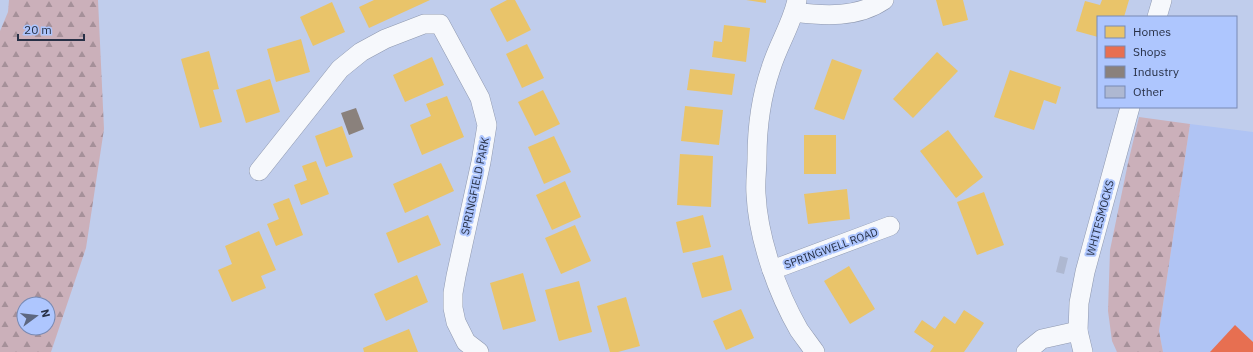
<svg xmlns="http://www.w3.org/2000/svg" width="1253" height="352" viewBox="0 0 1253 352" font-family="'IBM Plex Sans',sans-serif">
<style>
.built{fill:#b0c4f4}
.forest{fill:url(#forest-firs);fill-rule:evenodd}
.homes{fill:#e9c46a}
.shops{fill:#e76f51}
.industry{fill:#8a817c}
.building{fill:#aeb8d1}
.lines{fill:none;stroke-linecap:round;stroke-linejoin:round}
.minor-casing{stroke:#8e98af;stroke-width:20}
.minor{stroke:#f6f8fc;stroke-width:19}
.labels{text-anchor:middle;dominant-baseline:central;stroke-width:4;stroke-linejoin:round;paint-order:stroke}
.street-label{font-size:11px;fill:#273046;stroke:#aec6fe}
</style>
<defs>
<pattern id="forest-firs" width="22" height="20" patternUnits="userSpaceOnUse"><rect width="22" height="20" fill="#cbb0ba"/><path d="M5 1l3.5 6h-7zM16 11l3.5 6h-7z" fill="#a59099"/></pattern>
</defs>
<rect width="100%" height="100%" fill="#c0cdec"/>
<path class="built" d="M1190 124 1253 132V352H1163L1159 331Z"/>
<g class="forest">
<path d="M9 0H98L104 129 86 248 51 352H0V31L8 12ZM24 304H48V328H24Z"/>
<path d="M1139 117 1190 124 1159 331 1163 352H1117L1112 341 1108 311 1110 250 1128 163Z"/>
</g>
<g class="homes">
<path d="M374 0H430L369 28 359 7Z"/>
<path d="M507 0H515L531 30 507 42 490 9Z"/>
<path d="M746 0H766V3Z"/>
<path d="M936 0H963L968 20 943 26Z"/>
<path d="M1102 0H1129L1124 17H1098V37L1076 31 1085 1 1100 5Z"/>
<path d="M332 2 345 32 313 46 300 17Z"/>
<path d="M724 25 750 28 746 62 712 57 714 41 722 42Z"/>
<path d="M301 39 310 72 276 82 267 49Z"/>
<path d="M527 44 544 78 522 88 506 54Z"/>
<path d="M209 51 219 89 213 90 222 122 200 128 181 59Z"/>
<path d="M937 52 958 71 913 118 893 99Z"/>
<path d="M432 57 444 85 405 102 393 75Z"/>
<path d="M832 59 862 70 844 120 814 109Z"/>
<path d="M690 69 735 74 732 95 687 90Z"/>
<path d="M1010 70 1061 87 1056 104 1044 100 1034 130 994 117Z"/>
<path d="M270 79 280 112 246 123 236 90Z"/>
<path d="M543 90 560 124 535 136 518 102Z"/>
<path d="M447 96 464 137 422 155 410 125 431 116 426 104Z"/>
<path d="M685 106 723 110 719 145 681 141Z"/>
<path d="M342 126 353 157 326 167 315 136Z"/>
<path d="M948 130 983 177 956 198 920 151Z"/>
<rect x="804" y="135" width="32" height="39"/>
<path d="M554 136 571 172 544 184 528 147Z"/>
<path d="M680 154 713 156 711 207 677 205Z"/>
<path d="M316 161 329 194 301 205 294 185 307 180 302 166Z"/>
<path d="M441 163 454 191 405 213 393 184Z"/>
<path d="M565 181 581 217 552 230 536 195Z"/>
<path d="M847 189 850 219 808 224 804 194Z"/>
<path d="M984 192 1004 245 977 255 957 202Z"/>
<path d="M289 198 303 235 276 246 267 224 279 219 273 204Z"/>
<path d="M428 215 441 245 398 263 386 233Z"/>
<path d="M703 215 711 247 683 253 676 222Z"/>
<path d="M575 225 591 261 561 274 545 238Z"/>
<path d="M259 231 276 270 261 276 266 288 232 302 218 270 232 264 225 246Z"/>
<path d="M723 255 732 290 702 298 692 263Z"/>
<path d="M849 266 875 309 850 324 824 281Z"/>
<path d="M523 273 536 321 503 330 490 283Z"/>
<path d="M417 275 428 302 386 321 374 294Z"/>
<path d="M579 281 592 332 559 341 545 290Z"/>
<path d="M626 297 640 346 618 352H610L597 306Z"/>
<path d="M741 309 754 338 726 350 713 321Z"/>
<path d="M964 310 984 323 964 352H930L934 346 914 332 922 320 935 329 944 316 955 324Z"/>
<path d="M409 329 418 352H364L363 348Z"/>
</g>
<path class="shops" d="M1235 325 1253 342V352H1210Z"/>
<path class="industry" d="M356 108 364 129 349 135 341 113Z"/>
<path class="building" d="M1060 256 1068 258 1064 274 1056 272Z"/>
<g class="lines">
<defs>
<g id="minor">
<path d="M797 0C792 24 778 45 771 68 761 97 757 128 757 158 757 170 755 182 756 194 758 238 777 292 799 330 804 337 810 345 815 352"/>
<path d="M794 12C824 16 858 18 884 0"/>
<path d="M1157 17 1162 0"/>
<path d="M259 171 340 69 361 52 385 39 424 24H440L480 98 487 125 481 162 456 276 453 293V308L456 322 466 342 479 352"/>
<path d="M772 270 890 226"/>
<path d="M1026 352 1042 339 1078 331"/>
<path d="M1083 352 1078 331 1079 303 1085 272 1130 107"/>
</g>
</defs>
<use href="#minor" class="minor-casing"/>
<use href="#minor" class="minor"/>
</g>
<g class="labels">
<g class="street-label">
<text transform="translate(475 186) rotate(-78)">SPRINGFIELD PARK</text>
<text transform="translate(1100 218) rotate(-75)">WHITESMOCKS</text>
<text transform="translate(831 248) rotate(-20)">SPRINGWELL ROAD</text>
</g>
</g>
<rect x="1097" y="16" width="140" height="92" fill="#aec6fe" stroke="#788ab4"/>
<rect x="1105" y="26" width="20" height="12" fill="#e9c46a" stroke="#788ab4"/>
<text x="1133" y="36" font-size="12" fill="#273046">Homes</text>
<rect x="1105" y="46" width="20" height="12" fill="#e76f51" stroke="#788ab4"/>
<text x="1133" y="56" font-size="12" fill="#273046">Shops</text>
<rect x="1105" y="66" width="20" height="12" fill="#8a817c" stroke="#788ab4"/>
<text x="1133" y="76" font-size="12" fill="#273046">Industry</text>
<rect x="1105" y="86" width="20" height="12" fill="#aeb8d1" stroke="#788ab4"/>
<text x="1133" y="96" font-size="12" fill="#273046">Other</text>
<g transform="translate(36 316) rotate(75)"><circle r="19" fill="#aec6fe" stroke="#788ab4"/>
<path d="M0-3L7 15L0 10L-7 15Z" fill="#5d6780"/>
<text y="-6" font-size="11" font-weight="bold" text-anchor="middle" fill="#273046">N</text>
</g>
<path d="M18 34v6h66v-6" fill="none" stroke="#273046" stroke-width="2"/>
<text x="24" y="34" font-size="12" fill="#273046" stroke="#aec6fe" stroke-width="3" paint-order="stroke">20 m</text>
</svg>
